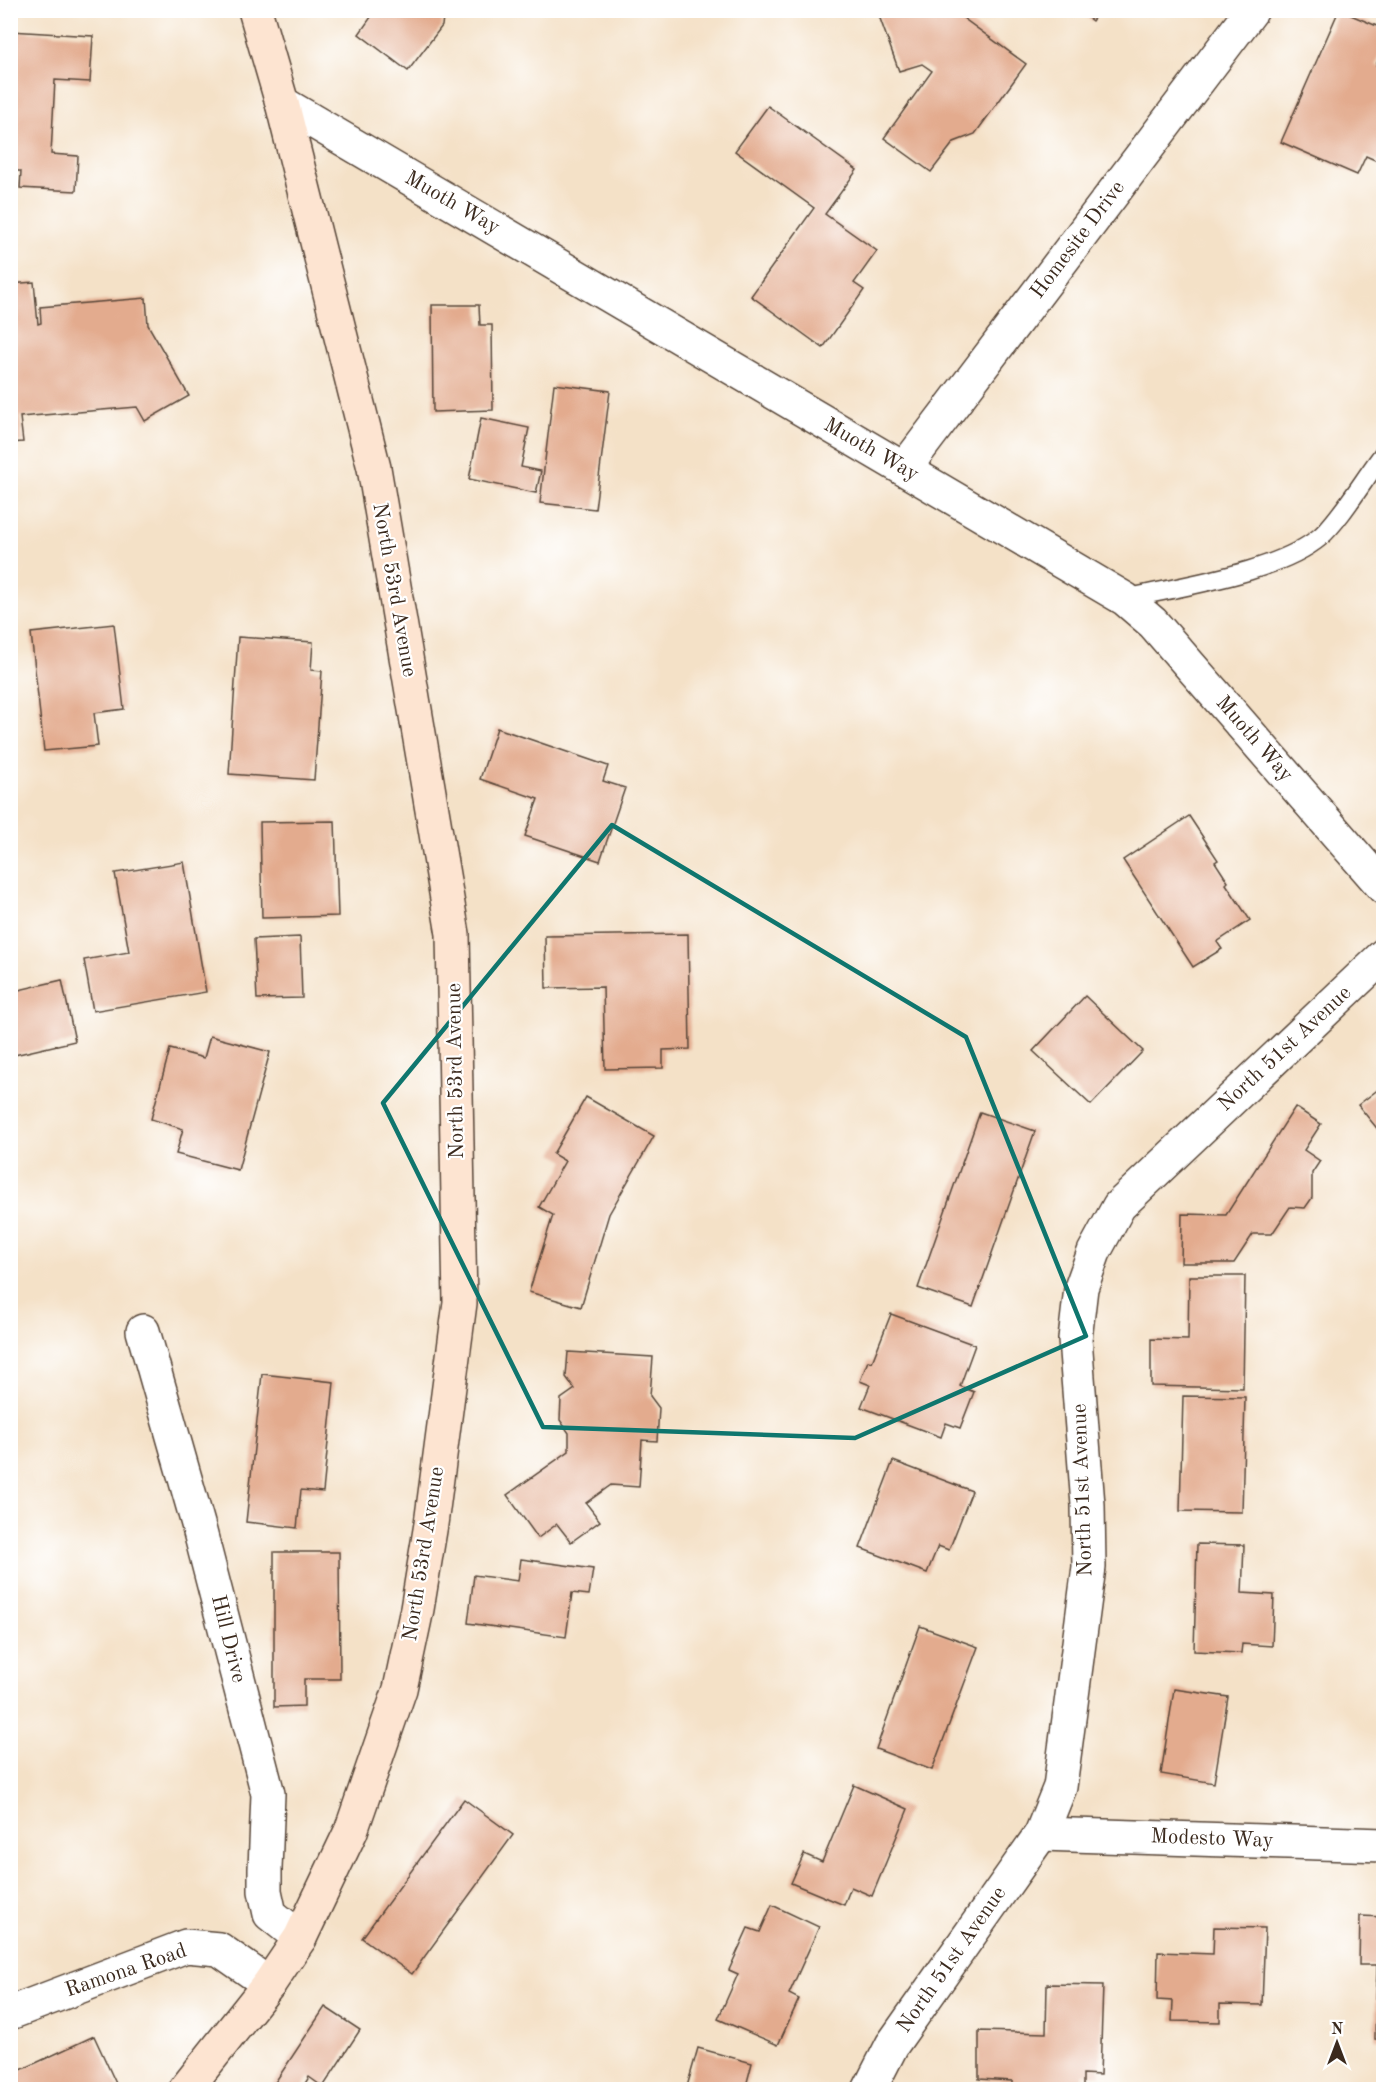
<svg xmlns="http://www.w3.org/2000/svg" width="1394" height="2100" viewBox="0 0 1394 2100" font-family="'Old Standard TT',serif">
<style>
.building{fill:#e3ab8e}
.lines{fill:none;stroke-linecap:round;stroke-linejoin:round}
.lane-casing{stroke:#574537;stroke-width:21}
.street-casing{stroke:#574537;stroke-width:36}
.secondary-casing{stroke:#574537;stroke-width:36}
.lane{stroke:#fff;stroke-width:18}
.street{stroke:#fff;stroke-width:33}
.secondary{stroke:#fde4d1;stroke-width:33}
.marked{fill:none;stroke:#0f766e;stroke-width:4.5;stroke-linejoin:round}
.labels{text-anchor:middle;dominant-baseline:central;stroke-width:4.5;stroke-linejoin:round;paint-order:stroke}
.street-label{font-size:21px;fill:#3b2a1e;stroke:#fff}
</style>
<rect width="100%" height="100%" fill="#fff"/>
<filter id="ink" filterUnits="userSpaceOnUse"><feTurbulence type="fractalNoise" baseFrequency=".0167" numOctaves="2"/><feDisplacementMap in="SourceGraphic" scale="12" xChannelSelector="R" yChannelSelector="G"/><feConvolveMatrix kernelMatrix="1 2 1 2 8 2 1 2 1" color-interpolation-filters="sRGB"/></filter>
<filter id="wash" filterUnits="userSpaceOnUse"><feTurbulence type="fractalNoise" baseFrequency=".008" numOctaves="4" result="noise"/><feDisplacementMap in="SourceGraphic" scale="24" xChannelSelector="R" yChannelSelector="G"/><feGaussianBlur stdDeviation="1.35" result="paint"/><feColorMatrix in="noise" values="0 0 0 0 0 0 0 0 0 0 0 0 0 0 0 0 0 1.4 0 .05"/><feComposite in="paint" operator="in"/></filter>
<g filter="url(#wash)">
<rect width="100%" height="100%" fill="#f4e1c7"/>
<g id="blocks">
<g class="building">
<path d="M376 10H448L443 17 442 26 408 71 359 34Z"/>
<path d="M884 10H952L1026 64 975 134 954 142 931 172 884 138 932 71 922 64 899 71 878 13Z"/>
<path d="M1078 10H1100L1092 21Z"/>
<path d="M1339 10 1384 29V47L1376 65 1384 68V164L1366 156 1357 175 1281 142Z"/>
<path d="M10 31 93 36 90 82 55 80 51 154 78 156 76 191 20 188 21 171H10Z"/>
<path d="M768 106 857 170 825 214 877 251 854 283 864 290 823 348 751 296 814 208 735 151Z"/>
<path d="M34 282 38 324 41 323 40 307 146 298 148 325 189 396 145 421 137 407 20 417 23 442 10 443V284Z"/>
<path d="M432 305H479L480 325H492L493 410 433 412Z"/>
<path d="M554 384 610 391 595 509 540 503Z"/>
<path d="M481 418 529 428 521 467 541 471 536 493 469 479Z"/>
<path d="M114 624 124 709 94 713 98 746 44 751 31 633Z"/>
<path d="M238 637 313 642 311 670 322 671 314 780 229 774Z"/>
<path d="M497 728 608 766 603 781 625 788 600 861 525 836 538 799 480 779Z"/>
<path d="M1189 816 1218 860 1215 862 1228 882 1226 884 1250 920 1217 942 1222 949 1193 967 1123 860Z"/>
<path d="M335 821 338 916 262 918 260 822Z"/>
<path d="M184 862 206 992 93 1011 84 960 129 952 115 873Z"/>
<path d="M688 934 690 1049 663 1050V1068L605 1069 603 987 546 988 545 936Z"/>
<path d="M300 937 302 998 257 999 254 939Z"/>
<path d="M62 980 75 1041 10 1056V992Z"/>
<path d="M1085 996 1143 1051 1091 1105 1033 1051Z"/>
<path d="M210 1036 270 1052 238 1170 176 1154 183 1129 151 1119 170 1049 204 1058Z"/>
<path d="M1384 1085V1137L1358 1105Z"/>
<path d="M586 1097 654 1136 609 1214 581 1307 529 1292 553 1215 539 1207 565 1161 553 1154Z"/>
<path d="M1295 1107 1321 1124 1304 1150 1320 1161 1312 1173V1198L1305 1208 1290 1207 1272 1234H1253L1234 1263H1181L1182 1214 1226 1215Z"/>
<path d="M980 1112 1035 1131 973 1307 918 1288Z"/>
<path d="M1189 1276H1245L1243 1388 1151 1386V1339L1188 1340Z"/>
<path d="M891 1314 975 1345 960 1386 974 1392 960 1428 946 1423 941 1437 861 1407 870 1385 860 1381 868 1361 872 1362Z"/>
<path d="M568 1352 653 1357 650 1396 659 1408 657 1441 642 1440 639 1487 611 1485 586 1503 600 1521 571 1542 557 1524 538 1538 507 1495 569 1451V1433L560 1420 561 1399 575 1389 566 1377Z"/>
<path d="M262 1374 334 1382 323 1492 301 1490 297 1528 246 1522Z"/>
<path d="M1183 1396 1245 1397 1242 1512 1180 1511Z"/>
<path d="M893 1461 972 1491 949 1550 938 1546 927 1573 860 1548Z"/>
<path d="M1197 1544 1244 1545 1242 1593 1274 1595 1272 1646 1242 1644 1241 1653 1194 1651Z"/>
<path d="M274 1552H339L340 1679H304V1706L274 1707Z"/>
<path d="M521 1559 593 1569 589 1595 572 1593 566 1637 468 1623 474 1575 518 1581Z"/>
<path d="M920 1626 978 1647 932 1770 876 1749Z"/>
<path d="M1174 1689 1228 1697 1214 1783 1161 1774Z"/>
<path d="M854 1785 908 1809 872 1896 851 1887 844 1905 791 1883 804 1854 822 1862Z"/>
<path d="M464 1799 513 1835 412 1974 362 1938Z"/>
<path d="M772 1905 819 1927 789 1994 799 1999 778 2045 718 2019 738 1974 729 1970 748 1928 760 1932Z"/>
<path d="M1360 1916 1384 1917V2040L1375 2039 1377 1965H1359Z"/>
<path d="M1214 1927 1265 1928 1262 2005 1220 2004V2022L1172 2021 1173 2001 1157 2000 1158 1952 1213 1954Z"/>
<path d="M1047 1984 1103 1985 1100 2075 1083 2074V2090H1012V2081L979 2079V2031L1046 2033Z"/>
<path d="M325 2007 360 2030 323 2087 309 2077 301 2090H270Z"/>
<path d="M94 2036 119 2090H10V2075Z"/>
<path d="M698 2048 752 2063 745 2090H686Z"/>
</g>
</g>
</g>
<g filter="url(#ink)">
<use href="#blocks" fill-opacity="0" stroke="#574537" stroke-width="1.5"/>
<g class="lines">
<defs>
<path id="lane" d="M1125 599C1180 586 1277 573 1320 537 1340 520 1366 476 1384 453"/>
<g id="street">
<path d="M282 103 1125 599 1153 623 1384 888"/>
<path d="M904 469 1252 10"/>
<path d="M143 1331 198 1524 268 1794 265 1869V1891L270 1914 300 1938"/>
<path d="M1041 1834 1384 1845"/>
<path d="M10 2013 186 1946 219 1949 269 1984"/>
<path d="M869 2090 892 2045 1041 1834 1060 1787 1089 1567 1088 1505 1075 1339 1081 1288 1094 1252 1119 1206 1384 955"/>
</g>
<path id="secondary" d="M185 2090 269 1984 300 1938 351 1831 400 1689 417 1609 431 1524 460 1303 453 934 374 468 282 103 255 10"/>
</defs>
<use href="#lane" class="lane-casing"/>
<use href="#street" class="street-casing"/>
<use href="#secondary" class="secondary-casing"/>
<use href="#lane" class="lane"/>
<use href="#street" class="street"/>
<use href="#secondary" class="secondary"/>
</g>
</g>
<path class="marked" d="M612 825 966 1037 1086 1336 855 1438 543 1427 383 1103Z"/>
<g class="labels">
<g class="street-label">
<text transform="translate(452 203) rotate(30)">Muoth Way</text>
<text transform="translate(1078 240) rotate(-53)">Homesite Drive</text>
<text transform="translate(871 450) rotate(30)">Muoth Way</text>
<text transform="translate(394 590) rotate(80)">North 53rd Avenue</text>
<text transform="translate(1254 739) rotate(49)">Muoth Way</text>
<text transform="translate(1285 1049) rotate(-43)">North 51st Avenue</text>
<text transform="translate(456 1071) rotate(-91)">North 53rd Avenue</text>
<text transform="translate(1083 1490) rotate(-92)">North 51st Avenue</text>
<text transform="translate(424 1554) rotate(-81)">North 53rd Avenue</text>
<text transform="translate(228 1639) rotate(76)">Hill Drive</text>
<text transform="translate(1212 1839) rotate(2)">Modesto Way</text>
<text transform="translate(952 1960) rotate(-55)">North 51st Avenue</text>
<text transform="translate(126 1971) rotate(-19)">Ramona Road</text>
</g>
</g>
<rect width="1394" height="2100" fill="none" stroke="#fff" stroke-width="36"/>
<g transform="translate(1337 2043)" stroke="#ffffff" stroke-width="4.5" paint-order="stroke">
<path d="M0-4.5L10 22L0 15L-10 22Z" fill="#3b2a1e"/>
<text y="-9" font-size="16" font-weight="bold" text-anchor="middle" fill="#3b2a1e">N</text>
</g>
</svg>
